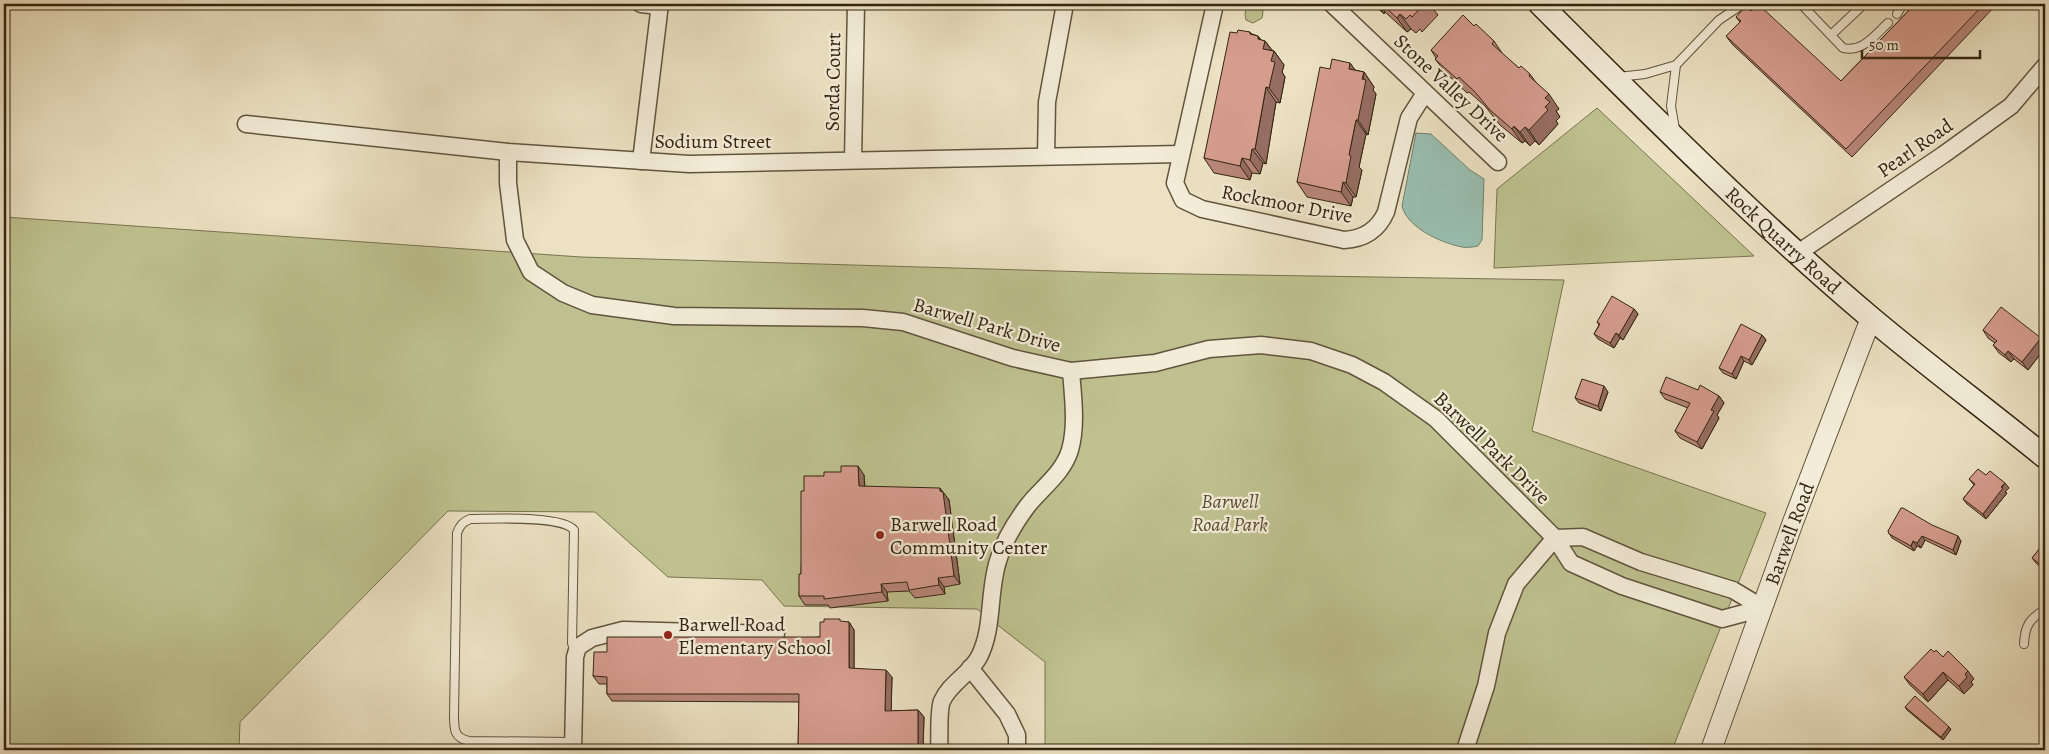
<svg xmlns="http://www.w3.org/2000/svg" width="2049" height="754" viewBox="0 0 2049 754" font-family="Alegreya,serif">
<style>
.green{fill:#bec18f;stroke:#787350}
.water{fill:#99beb0;stroke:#708170}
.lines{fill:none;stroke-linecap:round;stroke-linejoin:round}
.service-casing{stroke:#61543e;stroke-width:10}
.minor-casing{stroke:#61543e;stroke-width:19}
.tertiary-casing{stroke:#61543e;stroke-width:22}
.secondary-casing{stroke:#332511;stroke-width:25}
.service{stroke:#f3ecd8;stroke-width:8}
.minor{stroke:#f3ecd8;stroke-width:16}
.tertiary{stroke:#f3ecd8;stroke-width:20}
.secondary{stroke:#f3ecd8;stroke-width:22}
.wall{fill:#b8867a;stroke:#332511}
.shaded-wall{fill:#966d63;stroke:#332511}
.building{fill:#d69c8e;stroke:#332511}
.poi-dot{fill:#8f2418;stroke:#f3ecd8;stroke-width:2}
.labels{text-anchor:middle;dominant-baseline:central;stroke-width:4.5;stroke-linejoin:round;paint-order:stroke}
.street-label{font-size:20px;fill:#332511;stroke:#f3ecd8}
.park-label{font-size:20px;font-style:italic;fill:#564c30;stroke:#f3ecd8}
.poi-label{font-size:20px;fill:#332511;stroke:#f3ecd8;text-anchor:start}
</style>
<rect width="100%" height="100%" fill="#ece2c3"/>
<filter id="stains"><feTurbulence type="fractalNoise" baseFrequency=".004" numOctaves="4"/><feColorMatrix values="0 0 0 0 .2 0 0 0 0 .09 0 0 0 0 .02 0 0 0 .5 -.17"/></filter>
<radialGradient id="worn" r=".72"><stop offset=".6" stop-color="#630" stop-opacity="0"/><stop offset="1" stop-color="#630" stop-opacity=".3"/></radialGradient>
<g class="green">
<path d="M1247 4H1260L1263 12 1262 18 1253 23 1246 20 1245 14Z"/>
<path d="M1597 108 1754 256 1494 268 1497 189Z"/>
<path d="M4 217 581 257 1124 273 1564 280 1532 431 1766 513 1672 750H1045V662L977 609 784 606 762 580 668 577 595 512 448 511 240 722 239 750H4Z"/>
</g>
<path class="water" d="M1416 133 1431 134 1470 170 1484 179 1482 240 1478 246C1473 247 1467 248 1462 247 1442 243 1407 228 1402 206Z"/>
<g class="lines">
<defs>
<g id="service">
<path d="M1801 4 1843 48C1862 53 1875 35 1888 23"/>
<path d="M1897 14 1903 4"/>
<path d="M1831 35 1864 4"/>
<path d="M1676 65 1719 20 1743 4"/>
<path d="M1618 77 1645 74 1676 65 1671 106 1675 129"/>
<path d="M2024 644C2025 625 2029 620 2045 609"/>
<path d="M573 742 469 741C454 738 454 729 454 715L457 533C460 525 463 522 470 519 491 519 562 515 574 530L572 643 574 650"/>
</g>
<g id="minor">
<path d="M641 4 659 6"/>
<path d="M1215 4 1175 183 1183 200 1202 209 1344 240C1364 239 1378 230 1386 212L1409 118 1425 93"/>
<path d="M1332 4 1498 162"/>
<path d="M246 124 508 152 689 164 1181 154"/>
<path d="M508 152V183L515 240 531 272 563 293 592 305 674 316 863 318 903 322 1013 358 1071 371 1155 363 1209 349 1261 345 1311 351 1352 365 1384 382 1436 419 1555 538 1571 563 1622 586 1722 619 1763 608"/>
<path d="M1046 156 1047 102 1065 4"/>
<path d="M853 160 856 4"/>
<path d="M641 161 660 4"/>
<path d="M1798 253 1943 155 2011 106 2045 66"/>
<path d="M1555 538 1583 537 1641 562 1733 590 1763 608"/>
<path d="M970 668 1007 714 1017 735V750"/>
<path d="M573 750 575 657 578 647 592 638 623 630 776 634"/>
<path d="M939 750C940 739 938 710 942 701 950 683 970 674 979 657 994 628 988 592 998 561 1004 540 1016 521 1029 504 1043 487 1063 473 1070 450 1077 425 1073 397 1071 371"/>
<path d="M1465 750 1486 686 1497 633 1516 584 1555 538"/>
</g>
<g id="tertiary">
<path id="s1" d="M1711 750 1793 522 1871 318"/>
</g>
<g id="secondary">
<path id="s2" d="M1540 4C1647 111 1755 220 1871 318 1928 366 1987 410 2045 457"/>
</g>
</defs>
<use href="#service" class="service-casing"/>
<use href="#minor" class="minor-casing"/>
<use href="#tertiary" class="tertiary-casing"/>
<use href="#secondary" class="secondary-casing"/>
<use href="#service" class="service"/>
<use href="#minor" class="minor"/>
<use href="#tertiary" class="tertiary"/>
<use href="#secondary" class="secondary"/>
</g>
<g class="wall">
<path d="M1373 4H1436L1438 6 1434 10 1438 15 1422 32 1420 29 1416 33 1411 29 1407 32 1385 12 1384 14Z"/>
<path d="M1915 4H1997L1852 157 1732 44 1726 36 1740 22 1736 17 1751 11 1841 81Z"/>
<path d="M1474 26 1494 41 1504 56 1519 68 1530 74 1535 81 1559 109 1556 111 1560 117 1556 121 1558 124 1539 145 1535 141 1530 146 1525 141 1522 143 1500 125 1485 106 1469 92 1467 93 1446 73 1435 59 1436 58 1431 50Z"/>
<path d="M1250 32 1252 34 1258 36 1261 40 1265 41 1272 50 1274 51 1284 65 1282 72 1285 77 1280 103 1276 102 1266 164 1263 163 1260 174 1252 173 1250 180 1214 173 1204 158 1237 33Z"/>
<path d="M1350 63 1355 70 1364 72 1374 87 1373 90 1376 94 1368 135 1366 134 1359 167 1362 170 1356 197H1353L1351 206 1307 197 1297 182 1330 69Z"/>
<path d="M1634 309 1638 314 1623 340 1620 338 1614 348 1598 339 1594 334 1599 325 1597 322Z"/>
<path d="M1983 330 2041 338 2045 344V348L2028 370 2014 359 2011 362 1999 353 1993 345 1995 343 1988 338Z"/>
<path d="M1762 335 1766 340 1752 365 1744 361 1736 379 1723 373 1719 368Z"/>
<path d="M1698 390 1719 396 1724 403 1717 415 1719 418 1702 449 1680 438 1675 431 1688 408 1665 399 1660 392Z"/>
<path d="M1608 392 1601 411 1579 403 1575 398Z"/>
<path d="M864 475 865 487 942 491 949 500 960 584 944 587 945 594 915 598 909 591 887 592 888 601 830 608 828 605H805L799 596 801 574 804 491 824 476Z"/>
<path d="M1986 475 2009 488 2005 492 2007 493 1986 519 1967 504 1963 499 1974 485 1969 479Z"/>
<path d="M1888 531 1961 541 1956 555 1925 540 1921 548 1917 546 1914 551 1892 538Z"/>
<path d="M2045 542V571L2036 563 2032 558Z"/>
<path d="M842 622H849L854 630V669L892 677 891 711 918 710 924 717 923 750H798L799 702 612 701 607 694V684H599L593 676 607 652 820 637Z"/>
<path d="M1934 652 1943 657 1974 679 1971 682 1973 685 1964 694 1948 680 1928 702 1910 685 1904 677Z"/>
<path d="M1905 707 1949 727 1951 729 1943 740 1907 710Z"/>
</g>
<g class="shaded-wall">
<path d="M1377 4H1380L1385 12 1384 14Z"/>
<path d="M1430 4H1436L1438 6 1434 10Z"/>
<path d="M1400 14 1411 29 1407 32 1397 18Z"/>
<path d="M1258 36 1264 44 1265 41 1273 52 1274 51 1284 65 1282 72 1285 77 1280 103 1269 88 1258 39Z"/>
<path d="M1350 63 1360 77 1349 69Z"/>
<path d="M1364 72 1374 87 1373 90 1376 94 1368 135 1358 120Z"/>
<path d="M1266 87 1276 102 1266 164 1255 149Z"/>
<path d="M1549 94 1559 109 1556 111 1560 117 1556 121 1558 124 1539 145 1529 130 1545 107V98Z"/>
<path d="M1356 120 1366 134 1359 167 1362 170 1356 197 1346 183 1349 155Z"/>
<path d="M1514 126 1525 141 1522 143 1512 129Z"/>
<path d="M1525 127 1535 141 1530 146 1520 132Z"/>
<path d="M1252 149 1263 163 1260 174 1250 160Z"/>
<path d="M1242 158 1252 173 1250 180 1240 166Z"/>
<path d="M1343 182 1353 197 1351 206 1341 192Z"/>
<path d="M1634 309 1638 314 1623 340 1619 335Z"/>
<path d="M1616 333 1620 338 1614 348 1610 343Z"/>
<path d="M1762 335 1766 340 1752 365 1749 360Z"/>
<path d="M2041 338 2045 344V348L2028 370 2022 362Z"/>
<path d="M2008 351 2014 359 2011 362 2005 355Z"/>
<path d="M1741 356 1744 361 1736 379 1732 374Z"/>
<path d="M1604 386 1608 392 1601 411 1598 406Z"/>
<path d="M1719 396 1724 403 1717 415 1719 418 1702 449 1697 442 1711 410Z"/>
<path d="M858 466 864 475 865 495 859 486Z"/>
<path d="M2005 483 2009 488 2005 492 2007 493 1986 519 1983 514Z"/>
<path d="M940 488 949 500 960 584 954 576Z"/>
<path d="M1922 536 1925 540 1921 548 1917 543Z"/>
<path d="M1958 536 1961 541 1956 555 1953 550Z"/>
<path d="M1913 541 1917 546 1914 551 1911 546Z"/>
<path d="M938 578 944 587 945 594 939 585Z"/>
<path d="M881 584 887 592 888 601 882 592Z"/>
<path d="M849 622 854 630V676L849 668Z"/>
<path d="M886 670 892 677 891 719 885 711Z"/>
<path d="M1968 671 1974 679 1971 682 1973 685 1964 694 1959 686 1965 674Z"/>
<path d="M1943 672 1948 680 1928 702 1923 694Z"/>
<path d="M918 710 924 717 923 750H918Z"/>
<path d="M1949 727 1951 729 1943 740 1941 737Z"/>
</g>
<g class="building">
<path d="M1382 4H1424L1412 17 1410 15 1406 19 1400 14 1397 18Z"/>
<path d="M1758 4 1841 81 1915 4H1984L1846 149 1726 36 1741 21 1736 17 1746 6 1751 11Z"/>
<path d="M1463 15 1474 26 1476 24 1494 41 1492 44 1519 68 1521 66 1530 74 1529 76 1549 94 1545 98 1550 102 1545 107 1548 110 1529 130 1525 127 1520 132 1514 126 1512 129 1490 110 1475 92 1459 77 1457 79 1435 59 1438 56 1431 50Z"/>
<path d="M1238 30 1250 32V34L1258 36V39L1265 41 1263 49 1274 51 1271 61 1275 62 1269 88 1266 87 1255 149H1252L1250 160 1242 158 1240 166 1204 158 1230 32 1237 33Z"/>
<path d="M1332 59 1350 63 1349 69 1364 72 1362 79 1366 80 1358 120H1356L1349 155 1351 156 1346 183 1343 182 1341 192 1297 182 1320 67 1330 69Z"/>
<path d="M1612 296 1634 309 1619 335 1616 333 1610 343 1594 334 1600 324 1597 322Z"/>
<path d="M2001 307 2041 338 2022 362 2008 351 2005 355 1993 345 1997 341 1983 330Z"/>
<path d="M1741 324 1762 335 1749 360 1741 356 1732 374 1719 368Z"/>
<path d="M1666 377 1698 390 1700 385 1719 396 1711 410 1714 411 1697 442 1675 431 1690 403 1660 392Z"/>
<path d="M1582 379 1604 386 1598 406 1575 398Z"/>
<path d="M841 466H858L859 486 940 488V491L943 492 954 576 938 578 939 585 909 590 907 582 881 584 882 592 824 599V596H799V574H801V491H804V476H824V472H841Z"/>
<path d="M1978 469 1986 475 1990 471 2005 483 2001 487 2003 488 1983 514 1963 499 1975 484 1969 479Z"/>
<path d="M1901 508H1903L1932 525 1958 536 1953 550 1922 536 1917 543 1913 541 1911 546 1889 534 1888 531Z"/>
<path d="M2045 542V568L2032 558Z"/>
<path d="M824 619H840V621L849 622V668L886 670 885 711 918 710V750H798L799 694H607V677L593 676 594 652H607V637H820V622H824Z"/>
<path d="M1931 649 1934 652 1936 650 1943 657 1948 651 1968 671 1965 674 1967 677 1959 686 1943 672 1923 694 1904 677Z"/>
<path d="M1915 696 1949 727 1941 737 1905 707Z"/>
</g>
<g class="poi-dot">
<circle cx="880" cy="535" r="5"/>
<circle cx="668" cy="635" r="5"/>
</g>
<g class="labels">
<g class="street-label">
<text transform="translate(833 82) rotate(-89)">Sorda Court</text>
<text transform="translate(1451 88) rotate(43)">Stone Valley Drive</text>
<text x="713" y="141">Sodium Street</text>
<text transform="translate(1915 148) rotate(-35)">Pearl Road</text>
<text transform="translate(1287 204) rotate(11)">Rockmoor Drive</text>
<text stroke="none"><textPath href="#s2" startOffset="339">Rock Quarry Road</textPath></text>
<text transform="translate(987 325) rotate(16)">Barwell Park Drive</text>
<text transform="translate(1492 448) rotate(44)">Barwell Park Drive</text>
<text stroke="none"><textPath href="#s1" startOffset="230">Barwell Road</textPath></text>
</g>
<g class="park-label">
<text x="1230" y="501">Barwell<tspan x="1230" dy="23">Road Park</tspan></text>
</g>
<g class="poi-label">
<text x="890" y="524">Barwell Road<tspan x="890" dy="23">Community Center</tspan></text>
<text x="678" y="624">Barwell Road<tspan x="678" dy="23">Elementary School</tspan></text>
</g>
</g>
<rect width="2049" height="754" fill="none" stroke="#ece2c3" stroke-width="20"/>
<rect x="5" y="5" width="2039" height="744" fill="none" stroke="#332511" stroke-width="2.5"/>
<rect x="10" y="10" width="2029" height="734" fill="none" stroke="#332511"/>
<path d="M1862 50v8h118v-8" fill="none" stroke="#332511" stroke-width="2.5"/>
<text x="1869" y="50" font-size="15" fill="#332511" stroke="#f3ecd8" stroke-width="4" paint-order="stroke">50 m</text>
<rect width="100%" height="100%" filter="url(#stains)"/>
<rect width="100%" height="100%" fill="url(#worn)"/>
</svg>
